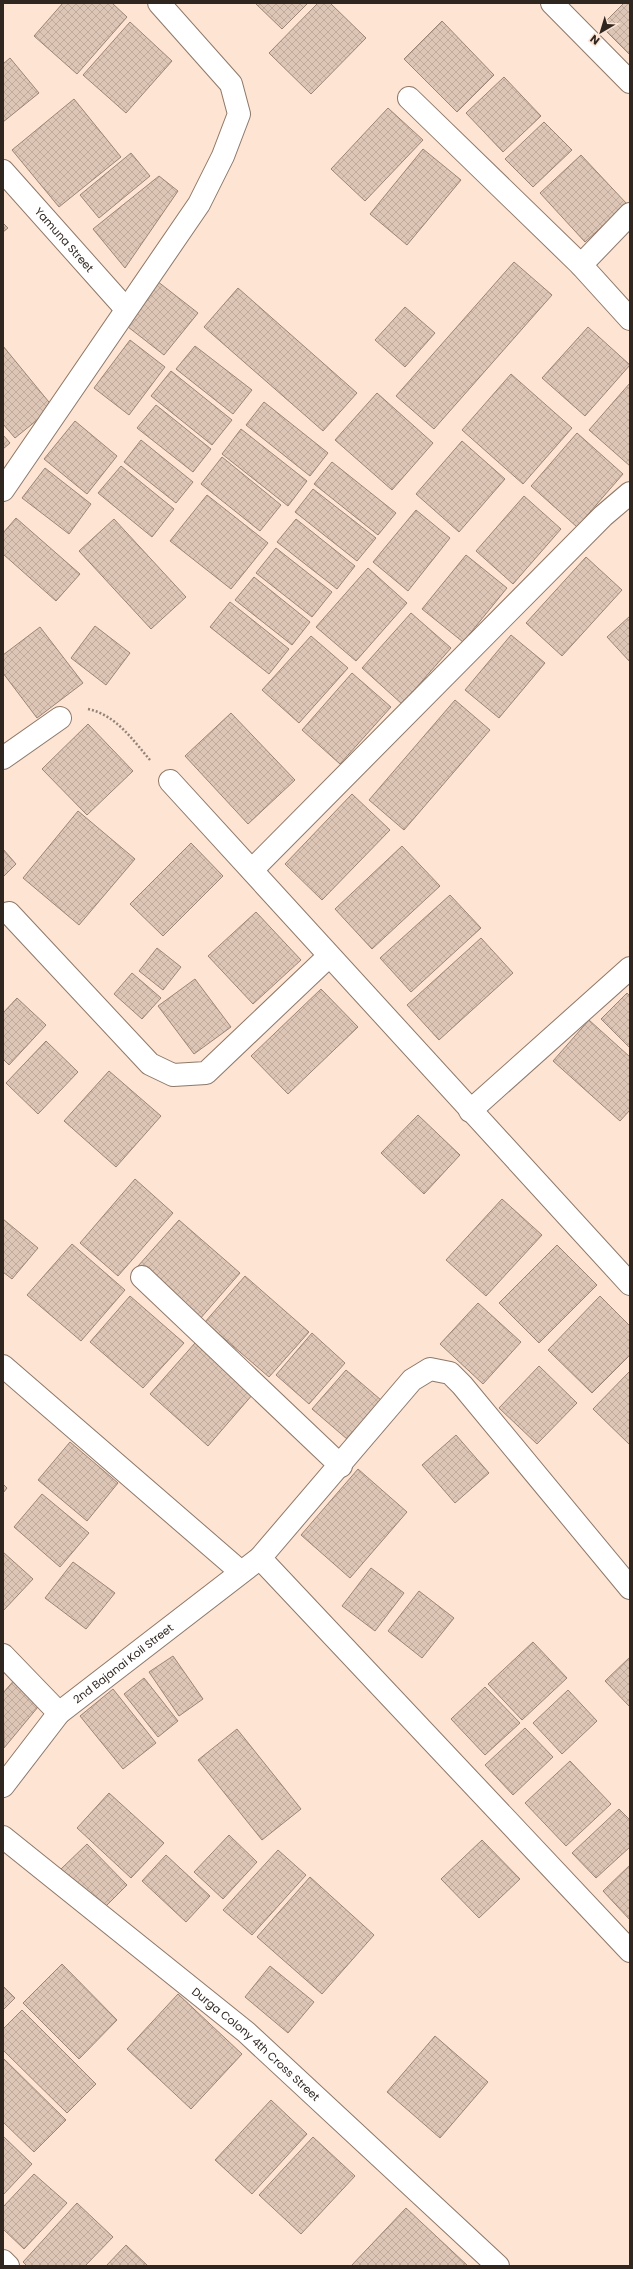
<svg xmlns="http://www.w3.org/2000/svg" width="633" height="2269" viewBox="0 0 633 2269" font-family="Poppins,sans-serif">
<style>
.building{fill:url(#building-cross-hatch);stroke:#9c8576}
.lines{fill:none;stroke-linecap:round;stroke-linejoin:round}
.minor-casing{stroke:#8e7869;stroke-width:24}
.path{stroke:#948378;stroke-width:2.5;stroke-dasharray:2 2;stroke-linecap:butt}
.minor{stroke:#fff;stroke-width:22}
.labels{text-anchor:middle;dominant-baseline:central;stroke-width:3;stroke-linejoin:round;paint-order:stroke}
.street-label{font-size:11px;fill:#2f2620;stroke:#fde4d3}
</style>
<defs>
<pattern id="building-cross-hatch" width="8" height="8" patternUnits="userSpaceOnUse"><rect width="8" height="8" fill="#dec6b6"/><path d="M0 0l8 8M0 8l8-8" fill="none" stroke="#bfaa9c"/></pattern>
</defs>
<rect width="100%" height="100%" fill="#fde4d3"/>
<g class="building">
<path d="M63 3H112L127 17 77 74 34 36Z"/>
<path d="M255 3H308L282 29Z"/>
<path d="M318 3H330L366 38 311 94 269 53Z"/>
<path d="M624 3H630V55L601 26Z"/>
<path d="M442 21 494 75 457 112 404 59Z"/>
<path d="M130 22 172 61 126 113 83 75Z"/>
<path d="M10 58 39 93 3 122V64Z"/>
<path d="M504 77 541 116 503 152 466 113Z"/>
<path d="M74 99 121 157 59 207 12 150Z"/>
<path d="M388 108 423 140 365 201 331 169Z"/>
<path d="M544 122 572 150 533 187 505 159Z"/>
<path d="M423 149 461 180 407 245 370 214Z"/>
<path d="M131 153 150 176 99 218 80 195Z"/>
<path d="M581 155 627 204 585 242 540 193Z"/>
<path d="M159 176 178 191 125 268 93 229Z"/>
<path d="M3 223 8 228 3 232Z"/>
<path d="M514 262 552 295 434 429 396 396Z"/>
<path d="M157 281 198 313 164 355 123 323Z"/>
<path d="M238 288 357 393 323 431 204 327Z"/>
<path d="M405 307 435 333 405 367 375 340Z"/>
<path d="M588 327 630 365 585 416 542 378Z"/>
<path d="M130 340 165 367 129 415 94 388Z"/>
<path d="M3 346 53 407 15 438 3 424Z"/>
<path d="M195 346 252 390 233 414 176 369Z"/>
<path d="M171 371 232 420 212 445 151 396Z"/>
<path d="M511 374 572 428 523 484 462 430Z"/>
<path d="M630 383V466L589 430Z"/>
<path d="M377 393 433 443 392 490 335 440Z"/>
<path d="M264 402 328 453 310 476 246 425Z"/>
<path d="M156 405 211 449 193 472 137 428Z"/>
<path d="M75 421 117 456 87 494 44 459Z"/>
<path d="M241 429 307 481 288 506 222 454Z"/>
<path d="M577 433 623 474 577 527 531 486Z"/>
<path d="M3 435 10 443 3 449Z"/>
<path d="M141 440 193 482 176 503 124 462Z"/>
<path d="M462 441 505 479 459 532 416 494Z"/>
<path d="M222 457 281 505 260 531 201 484Z"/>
<path d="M332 462 396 513 378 535 314 484Z"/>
<path d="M121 466 174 509 152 537 98 493Z"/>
<path d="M45 468 91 504 69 534 22 498Z"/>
<path d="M313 489 376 538 357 561 295 512Z"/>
<path d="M207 495 268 543 231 589 170 541Z"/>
<path d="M524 496 561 529 513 584 476 551Z"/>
<path d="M416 510 450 538 408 591 373 562Z"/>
<path d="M16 518 80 574 56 601 3 554V533Z"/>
<path d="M114 519 186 597 151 629 79 551Z"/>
<path d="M296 519 355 566 337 589 277 542Z"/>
<path d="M276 548 332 592 312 617 256 573Z"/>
<path d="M466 555 507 588 463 642 422 609Z"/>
<path d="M586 557 622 590 562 656 526 623Z"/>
<path d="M368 568 407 603 356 661 316 627Z"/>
<path d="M254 577 310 622 292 645 235 600Z"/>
<path d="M230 602 289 649 269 674 210 627Z"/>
<path d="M411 613 451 648 402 704 362 668Z"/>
<path d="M630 616V662L607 637Z"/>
<path d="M95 626 130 653 106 685 71 658Z"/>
<path d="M40 627 83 683 37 718 3 673V655Z"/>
<path d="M511 635 545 663 499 718 465 690Z"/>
<path d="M311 636 348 668 299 723 262 690Z"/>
<path d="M352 673 391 707 340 764 302 730Z"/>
<path d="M455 700 490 730 404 830 369 800Z"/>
<path d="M231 713 295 780 248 824 185 756Z"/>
<path d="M88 724 133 771 87 815 42 769Z"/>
<path d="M352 794 390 830 322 900 285 864Z"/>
<path d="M78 811 135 859 79 925 23 878Z"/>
<path d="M191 843 223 876 163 936 130 904Z"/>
<path d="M402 846 440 886 372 949 335 909Z"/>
<path d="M3 849 16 864 3 877Z"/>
<path d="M450 895 481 928 411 992 380 958Z"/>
<path d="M256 912 301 960 253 1004 208 956Z"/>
<path d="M481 938 513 973 439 1040 407 1005Z"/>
<path d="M157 948 181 967 163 990 139 971Z"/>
<path d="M132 973 161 998 142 1019 114 994Z"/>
<path d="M195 979 231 1027 194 1054 158 1006Z"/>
<path d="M321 989 358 1027 288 1094 251 1056Z"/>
<path d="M627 993 630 996V1048L601 1019Z"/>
<path d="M17 998 46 1025 9 1065 3 1059V1013Z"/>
<path d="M589 1020 630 1057V1110L620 1121 553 1061Z"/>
<path d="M46 1041 78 1072 38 1114 6 1083Z"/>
<path d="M109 1071 161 1116 116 1167 64 1121Z"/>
<path d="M418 1115 460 1155 424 1194 381 1153Z"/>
<path d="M135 1179 173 1213 118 1276 80 1243Z"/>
<path d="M502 1199 542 1235 486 1296 446 1260Z"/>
<path d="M3 1219 38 1248 12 1279 3 1272Z"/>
<path d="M179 1220 240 1273 199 1320 138 1266Z"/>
<path d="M72 1244 125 1290 81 1341 27 1295Z"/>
<path d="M557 1245 597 1285 539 1343 499 1303Z"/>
<path d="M245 1276 309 1332 269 1377 205 1322Z"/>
<path d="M130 1296 184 1343 143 1388 90 1342Z"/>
<path d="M600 1296 630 1326V1355L592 1393 548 1350Z"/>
<path d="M478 1303 521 1342 483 1384 440 1344Z"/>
<path d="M312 1333 345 1363 309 1404 276 1375Z"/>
<path d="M195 1343 253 1394 208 1446 150 1394Z"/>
<path d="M539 1366 577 1403 537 1444 499 1408Z"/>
<path d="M346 1370 381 1400 347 1439 312 1409Z"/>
<path d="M630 1371V1445L593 1409Z"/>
<path d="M456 1435 489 1473 455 1503 422 1465Z"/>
<path d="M70 1442 118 1483 87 1521 38 1480Z"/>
<path d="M358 1469 407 1512 350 1578 301 1535Z"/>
<path d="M3 1484 7 1488 3 1493Z"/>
<path d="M42 1494 89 1533 60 1567 14 1527Z"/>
<path d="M3 1552 33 1579 3 1611Z"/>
<path d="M73 1562 115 1593 86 1629 45 1598Z"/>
<path d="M371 1568 404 1593 375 1631 342 1606Z"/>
<path d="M419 1591 454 1618 422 1658 388 1631Z"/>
<path d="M533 1642 567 1678 522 1720 488 1684Z"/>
<path d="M173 1656 203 1699 179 1716 149 1672Z"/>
<path d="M630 1657V1707L605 1681Z"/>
<path d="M16 1678 43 1701 4 1748 3 1693Z"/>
<path d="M144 1678 178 1721 158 1737 124 1694Z"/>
<path d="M485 1687 520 1723 485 1755 451 1719Z"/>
<path d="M113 1689 156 1743 123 1769 80 1716Z"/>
<path d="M568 1690 597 1721 562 1754 533 1723Z"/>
<path d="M525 1728 553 1757 513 1795 485 1765Z"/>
<path d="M237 1729 301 1809 262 1840 198 1760Z"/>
<path d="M570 1761 611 1804 566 1846 525 1803Z"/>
<path d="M109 1793 164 1843 131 1878 77 1828Z"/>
<path d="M619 1809 630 1820V1847L596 1878 572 1853Z"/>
<path d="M229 1835 257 1862 223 1899 194 1872Z"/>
<path d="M482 1840 520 1879 479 1918 441 1879Z"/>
<path d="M87 1844 127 1885 102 1910 61 1869Z"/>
<path d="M278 1850 306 1875 252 1935 223 1910Z"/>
<path d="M166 1855 210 1896 186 1922 142 1881Z"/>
<path d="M630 1865V1920L603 1891Z"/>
<path d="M310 1877 374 1935 322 1994 257 1937Z"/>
<path d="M62 1964 117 2020 79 2059 23 2003Z"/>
<path d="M270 1966 314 2002 288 2033 245 1997Z"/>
<path d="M3 1986 15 1998 3 2010Z"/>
<path d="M178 1994 242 2054 191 2109 127 2049Z"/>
<path d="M22 2010 96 2084 67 2113 3 2050V2029Z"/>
<path d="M435 2036 488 2082 440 2138 387 2092Z"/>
<path d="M3 2058 66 2120 34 2152 3 2122Z"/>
<path d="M271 2100 307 2134 252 2194 215 2160Z"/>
<path d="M3 2136 32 2164 3 2195Z"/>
<path d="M313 2137 355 2176 301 2234 259 2195Z"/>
<path d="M34 2174 67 2203 24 2249 3 2229V2207Z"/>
<path d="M77 2203 113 2237 85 2266H27L23 2262Z"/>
<path d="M406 2208 468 2266H351Z"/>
<path d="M126 2245 148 2266H106Z"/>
</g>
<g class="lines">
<defs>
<g id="minor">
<path d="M552 3 630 82"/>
<path d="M409 98 581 265 630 319"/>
<path id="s1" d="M3 171 126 309"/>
<path d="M581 265 630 214"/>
<path d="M3 490 199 204 223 156 239 114 231 84 159 3"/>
<path d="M3 758 60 718"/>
<path d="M170 781 630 1284"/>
<path d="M252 870 603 516 630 493"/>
<path d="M9 913 150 1064 173 1075 206 1073 329 956"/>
<path d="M470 1111 630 968"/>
<path d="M142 1277 341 1466"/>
<path d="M3 1366 241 1572"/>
<path d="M260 1558 630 1951"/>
<path d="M3 1655 59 1713"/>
<path id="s2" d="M3 1786 59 1713 260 1558 412 1380 430 1369 450 1373 462 1385 630 1588"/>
<path id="s3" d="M3 1837 246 2032 498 2266"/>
<path d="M3 2261 8 2266"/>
</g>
</defs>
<use href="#minor" class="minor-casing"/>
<path class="path" d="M88 709C116 715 132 739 150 760"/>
<use href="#minor" class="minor"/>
</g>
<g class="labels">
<g class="street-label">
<text stroke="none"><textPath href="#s1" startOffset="92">Yamuna Street</textPath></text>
<text stroke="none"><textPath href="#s2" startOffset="173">2nd Bajanai Koil Street</textPath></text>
<text stroke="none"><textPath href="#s3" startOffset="327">Durga Colony 4th Cross Street</textPath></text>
</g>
</g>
<rect width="633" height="2269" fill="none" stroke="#2f2620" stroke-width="8"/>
<g transform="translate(601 32) rotate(218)" stroke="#fde4d3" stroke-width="3" paint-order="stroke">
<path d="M0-3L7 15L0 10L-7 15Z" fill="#2f2620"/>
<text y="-6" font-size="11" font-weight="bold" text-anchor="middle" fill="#2f2620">N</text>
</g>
</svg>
